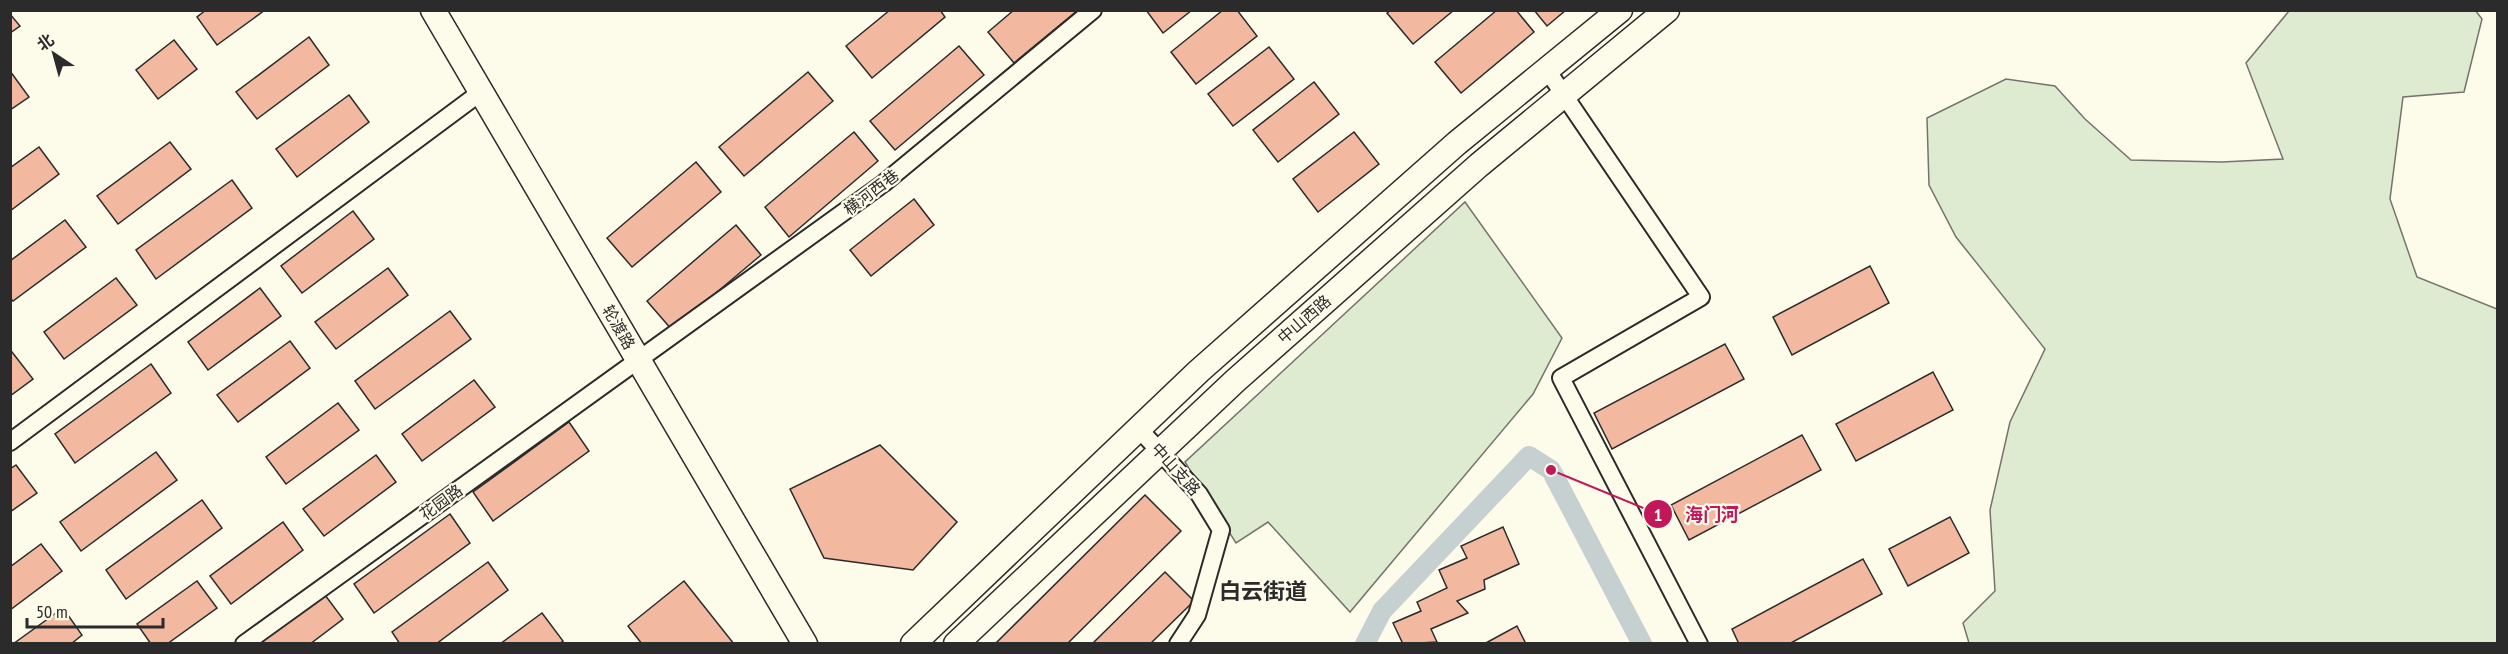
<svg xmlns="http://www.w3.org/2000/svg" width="2508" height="654" viewBox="0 0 2508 654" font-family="'PT Sans Narrow','Noto Sans SC',sans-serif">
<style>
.green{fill:#deebd1;stroke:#74746e;stroke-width:1.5}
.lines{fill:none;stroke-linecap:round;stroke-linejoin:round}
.canal{stroke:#c7d0d0;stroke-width:20}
.building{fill:#f2b8a0;stroke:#2b2b2b;stroke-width:1.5}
.street-casing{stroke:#2b2b2b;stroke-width:20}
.secondary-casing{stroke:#2b2b2b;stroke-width:27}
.street{stroke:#fdfbea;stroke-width:16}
.secondary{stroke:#fdfbea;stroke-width:24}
.labels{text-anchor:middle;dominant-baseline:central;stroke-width:4.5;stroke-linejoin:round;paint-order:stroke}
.street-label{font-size:16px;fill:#2b2b2b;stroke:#fdfbea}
.district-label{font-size:22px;font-weight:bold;fill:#2b2b2b;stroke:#fdfbea}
.leader{fill:none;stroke:#c2185b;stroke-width:2}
.callout-dot{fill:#c2185b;stroke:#fdfbea;stroke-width:2}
.mark-label{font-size:18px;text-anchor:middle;font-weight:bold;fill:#fff}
.callout-label{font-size:18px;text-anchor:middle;font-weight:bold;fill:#c2185b;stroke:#fdfbea;stroke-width:4.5;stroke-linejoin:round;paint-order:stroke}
</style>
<rect width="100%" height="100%" fill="#fdfbea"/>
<g class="green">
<path d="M2289 11 2475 10 2482 19 2464 92 2403 97 2390 199 2417 277 2497 309V643H1969L1963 623 1995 591 1990 510 2010 422 2045 349 1956 237 1929 185 1927 118 2006 79 2055 86 2085 119 2131 160 2222 162 2283 159 2246 63Z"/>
<path d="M1465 202 1562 338 1533 394 1350 612 1268 522 1236 543 1185 462Z"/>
</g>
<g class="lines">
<path class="canal" d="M1365 644 1382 611 1529 456 1551 470 1642 644"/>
</g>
<g class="building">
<path d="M206 10H265L217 45 197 17Z"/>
<path d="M890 10H940L945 17 872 78 846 46Z"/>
<path d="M1014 10H1078L1014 63 988 32Z"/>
<path d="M1146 10H1192L1163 33Z"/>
<path d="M1223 10H1237L1257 36 1196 84 1171 52Z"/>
<path d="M1391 10H1454L1413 44 1387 13Z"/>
<path d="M1497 10H1516L1534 32 1461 93 1435 62Z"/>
<path d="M1534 10H1566L1547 26Z"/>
<path d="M10 14 20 26 10 33Z"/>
<path d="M309 37 329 65 257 119 236 92Z"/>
<path d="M174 40 197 69 158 99 136 70Z"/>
<path d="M959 46 984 75 895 150 870 121Z"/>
<path d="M1269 47 1294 79 1233 126 1208 94Z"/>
<path d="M10 71 29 97 10 110Z"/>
<path d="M808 72 833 101 744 176 719 147Z"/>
<path d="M1314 82 1339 114 1278 162 1253 130Z"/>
<path d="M349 95 369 122 297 177 276 149Z"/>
<path d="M854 132 878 161 789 237 765 207Z"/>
<path d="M1354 132 1379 164 1318 212 1293 179Z"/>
<path d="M170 142 191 169 118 224 97 196Z"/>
<path d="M39 147 59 174 10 211V168Z"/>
<path d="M696 162 721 192 632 267 607 238Z"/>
<path d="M232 180 252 208 156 279 136 250Z"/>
<path d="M914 199 934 225 871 276 850 250Z"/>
<path d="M353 211 374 239 302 293 281 266Z"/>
<path d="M65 220 86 247 13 301 10 298V261Z"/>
<path d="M736 225 761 255 672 330 647 301Z"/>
<path d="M1870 266 1889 303 1792 355 1773 317Z"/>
<path d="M388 268 408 295 336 349 315 322Z"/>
<path d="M116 278 137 305 64 359 44 332Z"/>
<path d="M260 288 281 316 208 370 188 342Z"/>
<path d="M450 311 471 339 375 409 355 381Z"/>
<path d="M290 341 310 368 238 422 217 395Z"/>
<path d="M1725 344 1744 379 1612 449 1594 413Z"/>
<path d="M12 352 33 379 10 396V353Z"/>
<path d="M151 364 171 393 75 463 55 434Z"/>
<path d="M1933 372 1953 410 1856 461 1836 424Z"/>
<path d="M474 380 495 407 422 461 402 434Z"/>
<path d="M338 403 359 430 286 484 266 457Z"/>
<path d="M569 422 589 451 493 521 473 492Z"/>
<path d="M1802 435 1821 470 1689 540 1671 505Z"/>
<path d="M880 445 957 522 913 570 824 558 790 489Z"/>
<path d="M156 452 177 480 81 551 60 522Z"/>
<path d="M376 455 396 482 324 536 303 509Z"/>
<path d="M16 465 37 493 10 512V469Z"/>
<path d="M1145 495 1181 531 1067 644H995Z"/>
<path d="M202 500 222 528 126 599 106 570Z"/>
<path d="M450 514 470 543 374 613 354 584Z"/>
<path d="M1950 517 1969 553 1908 586 1889 549Z"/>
<path d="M283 522 303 550 231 604 210 576Z"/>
<path d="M1503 527 1519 564 1484 580 1485 589 1457 601 1468 613 1431 629 1437 642 1403 644 1393 623 1421 611 1417 602 1447 588 1439 570 1467 558 1461 546Z"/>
<path d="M41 544 62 571 10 610V567Z"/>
<path d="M1863 559 1882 594 1789 644H1739L1732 629Z"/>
<path d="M488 562 508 590 436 644H400L392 632Z"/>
<path d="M1165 572 1194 601 1150 644H1092Z"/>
<path d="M197 581 217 608 167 644H151L137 624Z"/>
<path d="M684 581 734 644H642L628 626Z"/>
<path d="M322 591 343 619 310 644H250Z"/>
<path d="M63 608 82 635 71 644H13Z"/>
<path d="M542 613 563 641 559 644H500Z"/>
<path d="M1517 626 1526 644H1484Z"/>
</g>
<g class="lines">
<defs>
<g id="street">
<path d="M1547 70 1701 297 1561 378 1699 644"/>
<path d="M1139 429 1199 494 1221 530 1197 615 1178 644"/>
<path d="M10 442 481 92"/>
<path d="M244 644 884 183 1093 10"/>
</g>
<g id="secondary">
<path d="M433 10 805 644"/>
<path d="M913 644 1199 371 1457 143 1620 10"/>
<path d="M956 644 1235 381 1479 165 1667 10"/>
</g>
</defs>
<use href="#street" class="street-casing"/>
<use href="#secondary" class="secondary-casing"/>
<use href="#street" class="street"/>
<use href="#secondary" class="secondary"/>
</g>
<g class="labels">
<g class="street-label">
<text transform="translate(871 192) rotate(-37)">横河西巷</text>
<text transform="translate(1304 319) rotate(-41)">中山西路</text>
<text transform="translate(619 327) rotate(60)">轮渡路</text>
<text transform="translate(1176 469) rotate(48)">中山支路</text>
<text transform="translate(441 502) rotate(-36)">花园路</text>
</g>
<g class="district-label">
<text x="1263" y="591">白云街道</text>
</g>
</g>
<path class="leader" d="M1551 470L1658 514"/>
<g class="callout-dot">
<circle cx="1551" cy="470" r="6"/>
<circle cx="1658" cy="514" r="15"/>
</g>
<g class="mark-label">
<text x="1658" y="521">1</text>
</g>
<g class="callout-label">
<text x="1712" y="521">海门河</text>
</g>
<rect width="2508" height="654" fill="none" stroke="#2b2b2b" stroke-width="24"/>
<g transform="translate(54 54) rotate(324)" stroke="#fdfbea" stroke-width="4.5" paint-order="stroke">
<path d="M0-4.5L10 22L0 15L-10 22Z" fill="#2b2b2b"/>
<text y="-9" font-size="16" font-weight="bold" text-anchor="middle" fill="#2b2b2b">北</text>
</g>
<path d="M27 618v9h136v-9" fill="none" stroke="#2b2b2b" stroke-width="3"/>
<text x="36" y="618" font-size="18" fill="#2b2b2b" stroke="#fdfbea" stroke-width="4.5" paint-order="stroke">50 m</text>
</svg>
